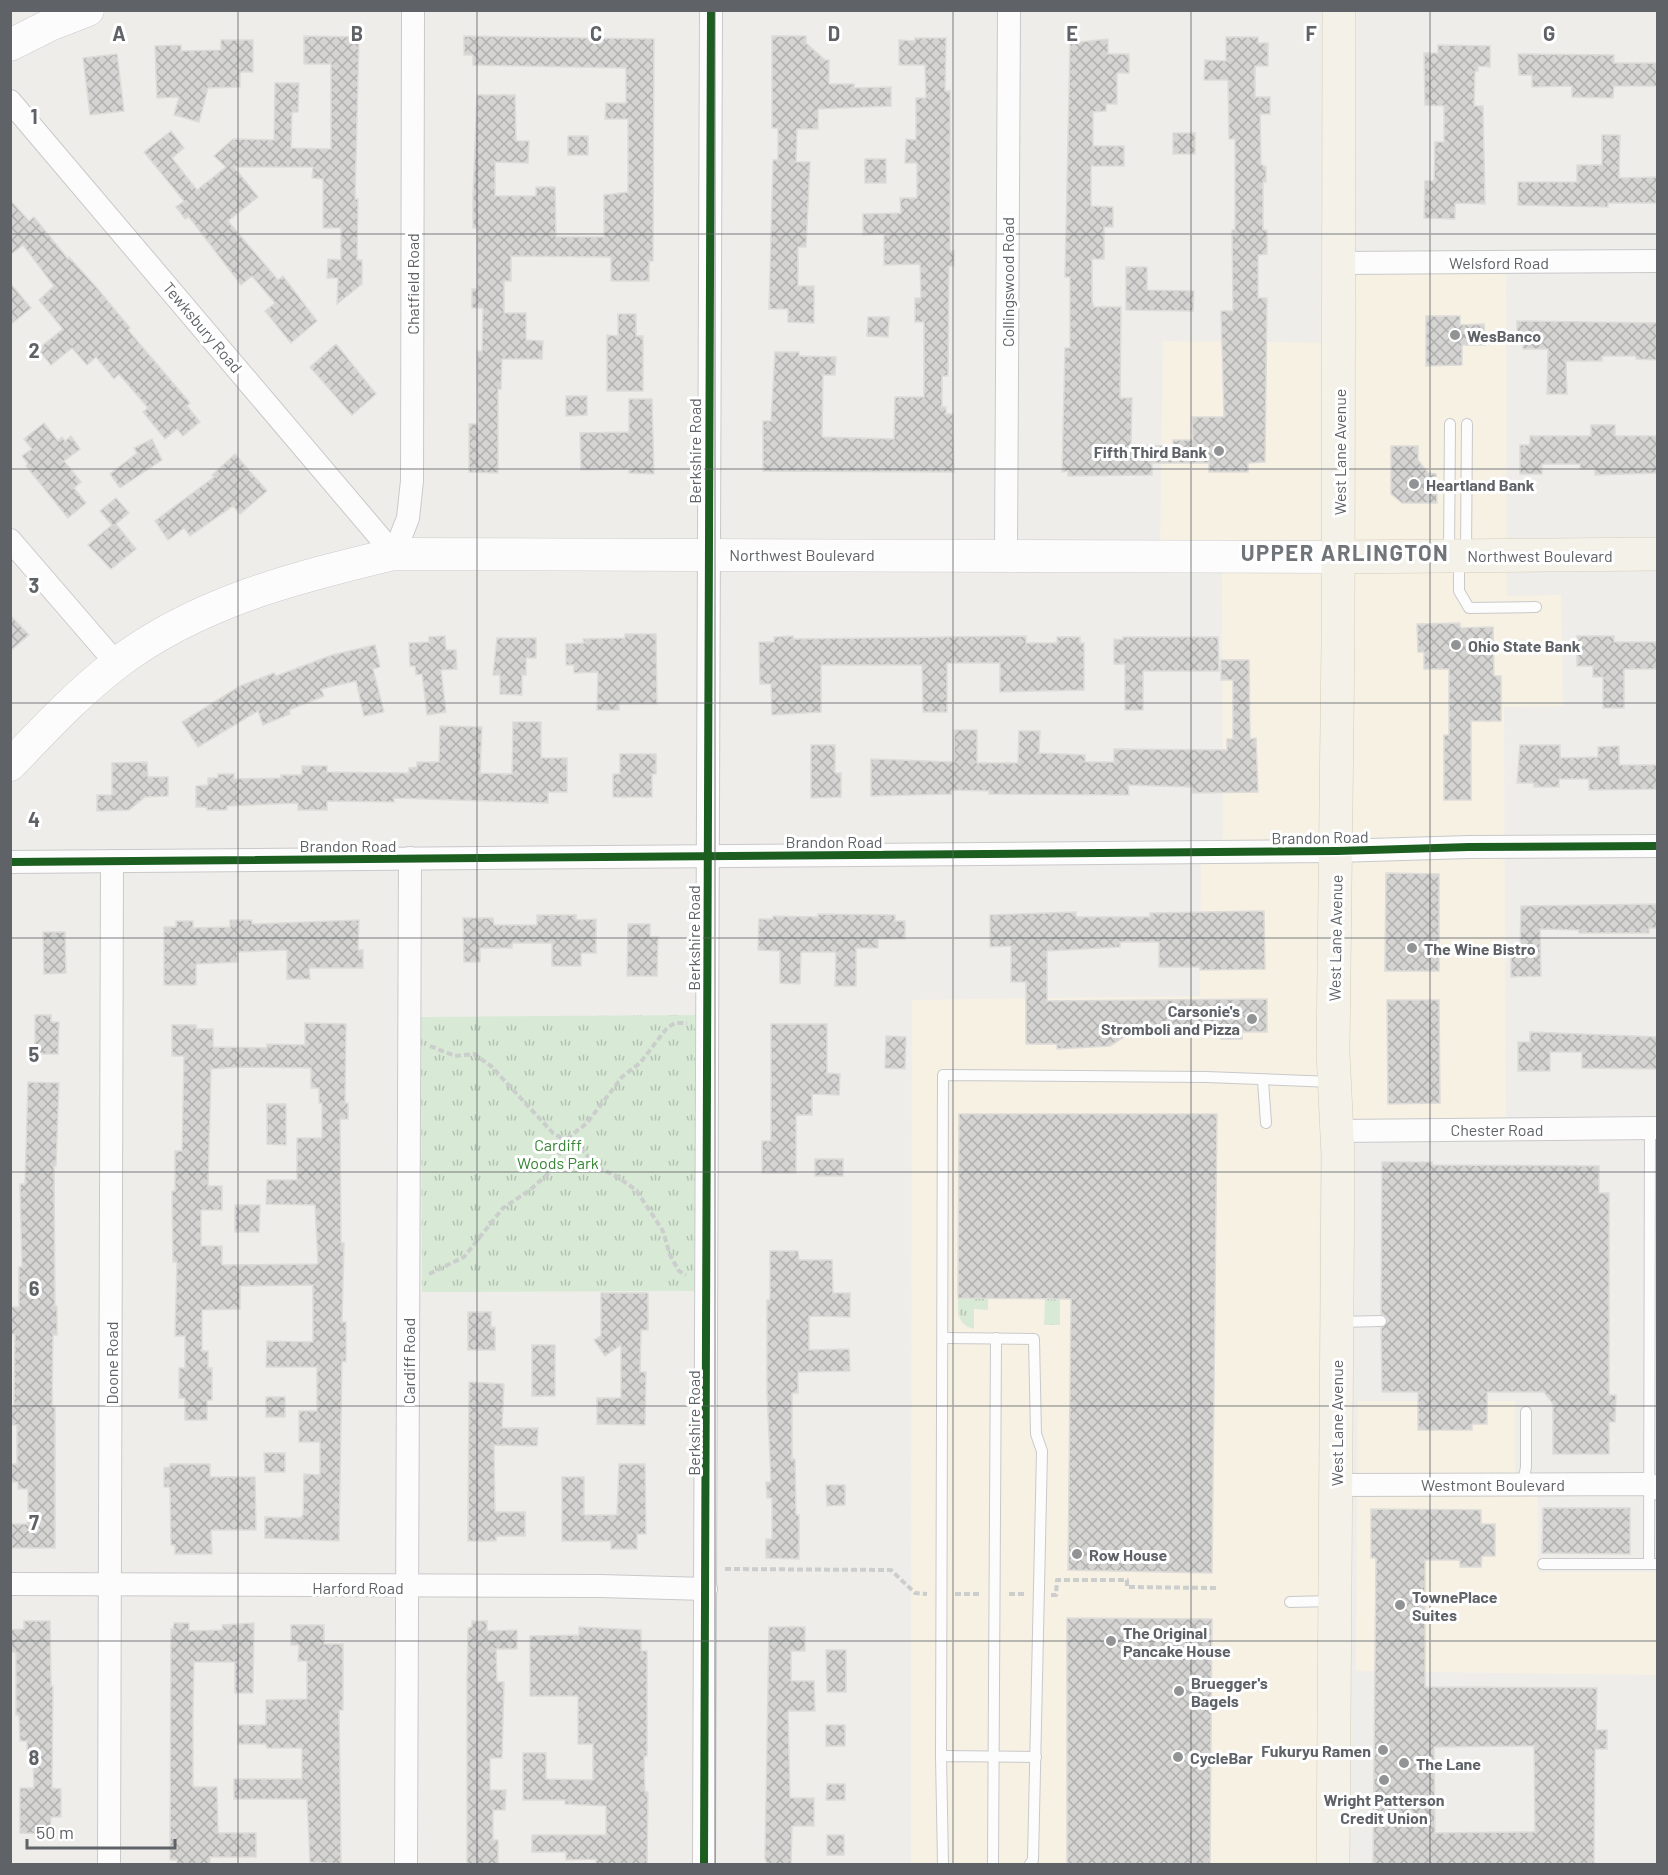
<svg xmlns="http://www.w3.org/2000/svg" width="1668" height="1875" viewBox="0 0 1668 1875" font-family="Barlow,sans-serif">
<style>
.commercial{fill:#f7f1e4}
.grass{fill:url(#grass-tufts)}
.building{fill:url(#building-cross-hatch);stroke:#dedcd9;stroke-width:1.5;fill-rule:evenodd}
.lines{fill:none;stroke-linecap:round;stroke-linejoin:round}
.lane-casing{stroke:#c9c9ca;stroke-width:12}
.street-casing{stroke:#c9c9ca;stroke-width:24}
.secondary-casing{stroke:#cbcbcb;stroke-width:33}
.primary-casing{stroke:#d6ccb8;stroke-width:34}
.path{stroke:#cbcecc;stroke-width:4;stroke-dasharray:6 3;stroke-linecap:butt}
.lane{stroke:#fdfcfc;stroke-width:10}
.street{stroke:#fdfcfc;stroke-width:22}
.secondary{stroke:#fdfcfc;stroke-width:32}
.primary{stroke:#f4f1e9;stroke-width:33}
.cycleway-casing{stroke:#fff;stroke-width:11}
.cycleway{stroke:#1b5e20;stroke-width:8}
.grid{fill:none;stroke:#5f6367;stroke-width:1.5;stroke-opacity:0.55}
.poi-dot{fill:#919395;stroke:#fff;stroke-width:2}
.labels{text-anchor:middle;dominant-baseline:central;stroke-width:6;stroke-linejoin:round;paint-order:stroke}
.street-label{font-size:16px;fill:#5f6367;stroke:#fff}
.poi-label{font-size:16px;font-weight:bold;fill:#5f6367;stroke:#fff;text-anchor:start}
.park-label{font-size:16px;fill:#378637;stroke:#fff}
.district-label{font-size:22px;font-weight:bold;letter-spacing:1.5px;fill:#707579;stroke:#fff}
.grid-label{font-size:20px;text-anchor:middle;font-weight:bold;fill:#5f6367;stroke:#fff;stroke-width:6;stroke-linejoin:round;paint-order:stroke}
</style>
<defs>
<pattern id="grass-tufts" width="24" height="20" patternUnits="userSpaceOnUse" patternTransform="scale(1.5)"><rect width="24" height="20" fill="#d8ead6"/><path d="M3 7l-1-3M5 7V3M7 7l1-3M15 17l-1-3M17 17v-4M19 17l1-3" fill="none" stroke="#b2c1b1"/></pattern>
<pattern id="building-cross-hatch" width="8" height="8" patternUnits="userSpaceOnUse" patternTransform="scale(1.5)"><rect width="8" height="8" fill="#d5d4d3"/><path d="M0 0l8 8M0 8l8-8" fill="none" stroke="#b0b0af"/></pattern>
</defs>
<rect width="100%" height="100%" fill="#efedea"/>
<g class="commercial">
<path d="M1506 262 1507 596 1561 595 1563 706 1504 707 1506 1129 1320 1131 1317 1864H911L912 1000 1200 996 1201 852H1223L1222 556 1160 555 1163 341 1343 343 1344 263Z"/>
<path d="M1358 1401H1515V1483H1538V1572H1657V1675L1356 1671Z"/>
</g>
<g class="grass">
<path d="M695 1015 696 1291 422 1292 421 1017Z"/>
<path d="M958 1298 988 1299V1310L974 1309V1329C957 1324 958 1314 958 1298Z"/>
<path d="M1045 1299H1060V1325H1044Z"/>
</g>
<g class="building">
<path d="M304 36 359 37 355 199H358L357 260H362V284L337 304 338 278H327L328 259 341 260V228H323V179L312 178 313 167H234L258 197 228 221 278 280 283 276 317 321 291 343 265 311 275 303 252 276 241 285 189 217 185 219 176 207 184 201 144 152 171 131 184 148 172 158 197 190 226 167 214 156 233 139 274 140 275 83H299L298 112H292L291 148 331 149V64H304Z"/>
<path d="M464 36 654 39 653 261H649V281H611V257L511 256V281H504V313H526V340L543 341 542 359H502L501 389H498V473L469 472V424H478L477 351H482L483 308H472V289H477V228H473V195L477 95H515L516 141H529L528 163 495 162V196H536V187H555L556 237H604V195L628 192V119H605L606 103H626V68L473 65V55H464Z"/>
<path d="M772 36H806V43L825 60H829V84H854V88L891 87V106L818 109V129H797L796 162H810L806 247H798V286H814V323L788 322V309H769L773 160H778V128H772Z"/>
<path d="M1226 37H1258V43H1268V66H1255V97H1270V114H1260L1261 164 1266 167V182H1263V230H1267V254L1258 255V298H1267L1265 462 1248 463V472H1209V463H1152V475L1068 476V471L1062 472 1065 348H1070V277H1065L1070 43 1108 39V54H1129V73H1117V104H1106V111L1093 112V146H1124V166H1091V206L1113 207V227H1104V259H1092V301L1094 307H1121L1120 398H1132L1131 445 1173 446V440H1193L1192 417H1224L1221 311H1233L1232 230H1235V139H1229L1228 80H1204L1205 60 1226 61Z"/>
<path d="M915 38H946L945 91H950V251H954V266H949L948 376H942V407H946V414H953L954 472 763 471V421H771L775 352H799V356L836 357 835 375H823L822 437 894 439 895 397H924V322H915V298H921L920 264 884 265V234L863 235V214L901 213 900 198H917V163H905L906 139 916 140V98H926L925 65H899V40L915 41Z"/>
<path d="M221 40H253V72H240V87L208 88 199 122 174 115 179 97 157 98 155 46 181 45V51L221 50Z"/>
<path d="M1438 45 1490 46V67L1478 66V71H1475L1474 106H1483L1485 204 1455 203V219L1424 218 1425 181H1434L1435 142H1444V106L1425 105 1424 53H1438Z"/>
<path d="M117 54 124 111 90 115 83 58Z"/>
<path d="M1518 54 1614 55V63H1658V86H1614L1613 98 1572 97V86L1532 87V75H1519Z"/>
<rect x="1173" y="133" width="22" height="21"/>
<path d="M1602 135H1620L1619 178 1658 177V203H1608V207L1518 205V182H1577V165H1602Z"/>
<rect x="568" y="136" width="20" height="19"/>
<rect x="865" y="159" width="21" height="24"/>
<path d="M10 200 29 221 34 217 68 259 69 257 97 288 130 328 128 330 190 403 187 406 200 422 183 436 177 429 165 439 143 412 148 408 119 374 114 379 96 357 87 365 72 348 51 365 38 349 63 329 39 300 54 286 23 245 10 255Z"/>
<path d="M1126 267H1147V290L1194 291 1193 311 1126 310Z"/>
<path d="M10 283 31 308 10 325Z"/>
<path d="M618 314H636V336H643V391H607V335L618 336Z"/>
<path d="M1426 316H1460V325L1484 324 1485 345H1462V365L1426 366Z"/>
<path d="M868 317H889L888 337 867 336Z"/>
<path d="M1517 321 1658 323V360L1636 359V356H1602V361H1566L1567 394H1547L1548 349H1523V343H1517Z"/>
<path d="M336 344 376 394 352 415 310 367Z"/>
<path d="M566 396H587V415L566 416Z"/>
<path d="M629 399H652L654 474 629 473V469L581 470 580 433 629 432Z"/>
<path d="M44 423 58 441 62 437 65 441 71 436 80 449 64 461 81 482 74 488 86 503 68 518 26 466 28 464 22 456 32 449 24 439Z"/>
<path d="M1591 425H1615V436H1658V473L1595 475V469H1580V464H1542V474H1520V445H1530V436H1591Z"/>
<path d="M152 439 162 460 120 488 110 474 137 453 134 448Z"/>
<path d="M1391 446H1418V460L1428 473 1436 474 1437 503H1402L1391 494Z"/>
<path d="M235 454 267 491 240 514 233 506 190 536 184 528 168 540 155 521 214 477 212 475Z"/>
<path d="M116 498 129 513 116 524 136 549 111 569 88 545 112 525 100 511Z"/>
<path d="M10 615 29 635 10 651Z"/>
<path d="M1460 623V628L1493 627 1494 676H1501V721H1471V800H1444V735H1449V669H1424V652H1418L1417 624Z"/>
<path d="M625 634H656L657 704H619V710H597L598 672 574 673V665H566V644L584 643 583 639 625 638Z"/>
<path d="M445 636 446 650H456L457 669 441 670 446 712 427 715 422 674 416 675 415 666H410L409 643 429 642V637Z"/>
<path d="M793 636 794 639 1026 636V643H1057V637H1080V643H1084V690L1000 692V663H947V712H923L922 665H821V712L772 715 771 684H760L759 642H774V637Z"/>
<path d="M1577 636H1614V642H1658V669H1624V708H1603V677H1593V666H1577Z"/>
<path d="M1123 637H1218L1219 671H1143V710H1125V664H1114V639L1123 640Z"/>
<path d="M497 638H536V658H526V675H522V695L500 694V675H493Z"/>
<path d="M375 645 380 667 373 669 384 712 364 716 356 681 321 689 324 696 289 710 290 714 263 725 258 711 198 747 182 722 240 686 274 673 276 676 332 655Z"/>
<path d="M1221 660H1249L1250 739 1256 738 1258 792 1192 793V787L1128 785 1129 795 989 794V791L952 790 951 794 871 796V759L954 762V730H977V763H1018L1019 731H1040L1039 753 1085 755V762H1114V749L1227 750V739H1233V680H1221Z"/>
<path d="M513 722H541V758H567V792H548V803L394 798V802L327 801V810H298V803L227 806V810H207V807H196V786L208 785V778H218V774H234V779L281 778V775H302V766H327V772L409 773V768L417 767V762H439L440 726 482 727 480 773 512 774Z"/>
<path d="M811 745H835V773H841V797L811 798Z"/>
<path d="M1520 745H1560V758L1598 757V747L1619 746V765H1658V789L1589 790V779H1559V787H1534V783H1517Z"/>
<path d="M620 754H656V774H652V797H613V774H620Z"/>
<path d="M147 762 148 777H168V796L145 797 129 810 97 811V795H112V763Z"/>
<path d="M1386 873 1439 874V971H1385Z"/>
<path d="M1658 904V928H1649V933H1579V930L1540 929 1541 976 1511 977V954H1520L1521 906Z"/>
<path d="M1264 911 1265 969 1200 970V967H1159V942H1120V947L1047 951V1001L1267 999V1032H1242V1039H1221V1034L1127 1035 1110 1046 1057 1049V1044H1026V982H1011V946L990 947V915L1076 912V917H1150V913Z"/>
<path d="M818 914 895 915V921H905V939H878V948H856V986H835L836 952H801L800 984 780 983V951L758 950 759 919H773V916L818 917Z"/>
<path d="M537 915H576V920L596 919V953H581V966H552V943H512V948H480V962H464L463 918H493L494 925H537Z"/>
<path d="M230 920H252V924L359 920 358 950H363V968H309L310 979H287V950L237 952 238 962 196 964V985H164V927H176V921H193V928L230 927Z"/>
<path d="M628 924H650V937H658L657 976H627Z"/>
<path d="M43 932H65L66 973 44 974Z"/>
<path d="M1387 1000H1439L1440 1103 1388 1104Z"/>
<path d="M35 1015H51V1022H59L58 1054H35Z"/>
<path d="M305 1023 346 1024 345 1103H348V1119H340L341 1243H344L342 1322H346V1362L342 1361 339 1541 265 1538V1517L300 1518 303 1515 304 1474 320 1475V1442H299V1411H317V1367H266L267 1341 313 1342V1285L240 1286V1309L202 1310V1351H208V1368H212V1400H207V1420H185V1398H179V1368H185V1336H175L177 1262H173L172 1191H175V1151H182L184 1056H172V1025H196V1029H213V1047L267 1048V1044L305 1045ZM240 1067 311 1068V1088H319V1103H322V1138H297V1180H267L266 1204 315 1205 318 1264 222 1265V1246H201V1210H222V1186H208L211 1069Z"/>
<path d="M771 1024H827V1073L840 1074 839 1095 812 1094V1115H796V1173H762V1141H771Z"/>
<path d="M1530 1032 1657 1037 1658 1069 1582 1068V1052H1550V1071H1518V1042H1530Z"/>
<path d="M886 1036 906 1037 905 1069 885 1068Z"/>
<path d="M28 1082 59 1083 56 1166H54L55 1306H57V1335H53L52 1407H55V1548H10V1524H27L28 1516V1489H18V1482H10V1464H17V1425H10V1406H14L15 1334H10V1307H19V1267H22L20 1184H25Z"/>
<path d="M267 1104H286V1145L267 1144Z"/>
<path d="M959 1114H1217L1212 1573 1068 1570 1071 1299 958 1298Z"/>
<rect x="815" y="1159" width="28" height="17"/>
<path d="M1382 1162H1432V1165L1599 1166V1193H1609V1395H1616L1615 1422H1609V1454H1553V1404L1544 1392H1487V1424H1472V1430H1418V1392H1382L1381 1328 1388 1321 1387 1317 1381 1314Z"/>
<path d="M235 1205H260L259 1232H235Z"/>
<path d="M770 1251H798L799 1260H832L833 1293H850V1317L809 1316V1350L849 1349 850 1371 798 1372V1393H792V1459H795L796 1515H799V1559L766 1558V1539H772V1498H767L766 1482H771L767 1393V1300H770Z"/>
<path d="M601 1293H648V1330H641L640 1372H646L645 1425 597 1424V1398H621V1345L605 1356 594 1340 601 1336Z"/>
<path d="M468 1312H491V1327H495V1350H468Z"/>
<rect x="532" y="1345" width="23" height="51"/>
<path d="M469 1382 504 1384 502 1428H538L537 1446 494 1445 495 1512H525V1536H496V1541H468Z"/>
<rect x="266" y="1397" width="19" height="20"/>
<path d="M264 1453H285V1472H265Z"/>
<path d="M170 1464H210V1477H255L256 1530H211L212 1554H175V1545H171L170 1490 169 1487H164V1468L170 1467Z"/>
<path d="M619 1464H645L646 1534H637V1549H611V1541H562V1477H584V1515H617Z"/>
<path d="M826 1485H845V1505L827 1506Z"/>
<path d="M1543 1508H1630V1554L1542 1553Z"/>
<path d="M1371 1509 1481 1510V1524H1495V1556H1482L1481 1567H1460V1560H1425V1687L1597 1688 1596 1730H1607V1749H1595L1594 1864H1373L1376 1558H1371ZM1534 1746 1535 1832 1435 1833 1434 1747Z"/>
<path d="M1067 1618 1212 1619 1210 1864H1067Z"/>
<path d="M24 1621H50L51 1686H53L52 1788 61 1789V1817H51L50 1834 20 1833V1788H34L33 1754H27V1741H20L19 1715H16V1652H10V1630L24 1629Z"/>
<path d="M472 1621H487V1631L517 1630V1649H496L497 1682H504L502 1758H490V1790H506L505 1810H493V1840H498V1864H467V1681L468 1628 472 1627Z"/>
<path d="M174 1623H189V1631L223 1630 222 1625 254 1623 253 1693H235V1662H194L193 1711V1787H217L218 1833H256V1857H210V1864H177V1860H170L171 1629H173Z"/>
<path d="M291 1625H324V1644H343V1710H339L341 1864 310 1862 307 1799H234V1779H302V1748H267L266 1744H238V1725H266V1700L307 1699V1661H298L299 1645H291Z"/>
<path d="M579 1627 641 1630V1651H647V1756H644L645 1792H648L647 1864H596V1859L566 1860V1852H532V1835H606V1806L565 1804V1800H523V1753H546V1779L593 1780V1744H578V1696H530V1636L579 1635Z"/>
<path d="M769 1627H805V1651H791V1681H814L815 1711H788L790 1798H814V1826H792L791 1864H767L765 1858Z"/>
<path d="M826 1650H846V1692H827Z"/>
<rect x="826" y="1725" width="19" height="21"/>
<path d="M827 1784H845V1800H826Z"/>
<rect x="827" y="1835" width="17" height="20"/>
</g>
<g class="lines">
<defs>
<g id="lane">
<path d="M1449 553 1450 424"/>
<path d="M1466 553 1467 424"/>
<path d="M1459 561V591L1469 608 1536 607"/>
<path d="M1263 1081 1266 1123"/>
<path d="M1340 1322 1381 1321"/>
<path d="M943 1338 1034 1339 1036 1434 1042 1451 1033 1860 1030 1864"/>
<path d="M1523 1483 1526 1467V1412"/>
<path d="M1543 1564H1658"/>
<path d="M1649 1564 1650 1128"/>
<path d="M1290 1602 1331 1601"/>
<path d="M941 1756 943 1075 1206 1077 1332 1082"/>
<path d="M943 1864 941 1756 1036 1757"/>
<path d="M993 1864 996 1338"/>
</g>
<g id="street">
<path d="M10 101 394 554 408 518 412 481 413 10"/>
<path d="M1340 263 1658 261"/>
<path d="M10 540 117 664"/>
<path d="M1006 554 1009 10"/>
<path d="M10 862 1337 851 1469 847 1658 846"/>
<path d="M1337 1131 1658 1128"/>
<path d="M1336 1485 1649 1484 1658 1489"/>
<path d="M10 1584 600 1586 706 1589"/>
<path d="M109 1864 112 861"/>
<path d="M406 1864 410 858"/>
<path d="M704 1864 711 10"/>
</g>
<g id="secondary">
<path d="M10 45 52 24 88 10"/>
<path d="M10 765C44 730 77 694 116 664 197 602 297 577 394 554L1339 557"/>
</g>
<g id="primary">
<path d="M1339 557 1658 554"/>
<path d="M1333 1864 1338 1156 1333 1052 1338 642 1339 10"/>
</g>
</defs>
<use href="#lane" class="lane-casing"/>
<use href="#street" class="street-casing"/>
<use href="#secondary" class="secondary-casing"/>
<use href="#primary" class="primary-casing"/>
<g class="path">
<path d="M430 1046 455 1056 474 1054 491 1066 553 1133 585 1152 593 1165 616 1176 636 1190 663 1231 670 1255 679 1271 686 1275"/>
<path d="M429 1274 464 1257 503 1208 530 1190 549 1173 569 1137 587 1123 622 1077 640 1063 667 1028 675 1023H687"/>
<path d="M725 1569 891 1570 915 1593 927 1594"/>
<path d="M955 1594H981"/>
<path d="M1009 1594H1026"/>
<path d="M1051 1595H1056L1057 1580H1127V1587L1216 1588"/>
</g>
<use href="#lane" class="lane"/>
<use href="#street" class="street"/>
<use href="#secondary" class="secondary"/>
<use href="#primary" class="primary"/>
<defs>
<g id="cycleway">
<path d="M10 862 1337 851 1469 847 1658 846"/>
<path d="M704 1864 711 10"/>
</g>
</defs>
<use href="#cycleway" class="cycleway-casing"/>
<use href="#cycleway" class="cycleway"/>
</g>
<path class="grid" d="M238 10V1864M477 10V1864M715 10V1864M953 10V1864M1191 10V1864M1430 10V1864M10 234H1658M10 469H1658M10 703H1658M10 938H1658M10 1172H1658M10 1406H1658M10 1641H1658"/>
<g class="poi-dot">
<circle cx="1455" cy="335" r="6"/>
<circle cx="1219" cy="451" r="6"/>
<circle cx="1414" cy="484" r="6"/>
<circle cx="1456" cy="645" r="6"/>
<circle cx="1412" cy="948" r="6"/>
<circle cx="1252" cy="1019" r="6"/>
<circle cx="1077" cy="1554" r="6"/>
<circle cx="1400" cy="1605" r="6"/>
<circle cx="1111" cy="1641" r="6"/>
<circle cx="1179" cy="1691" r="6"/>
<circle cx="1383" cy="1750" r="6"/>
<circle cx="1178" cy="1757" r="6"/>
<circle cx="1404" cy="1763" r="6"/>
<circle cx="1384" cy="1780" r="6"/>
</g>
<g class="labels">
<g class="street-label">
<text x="1499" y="262">Welsford Road</text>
<text transform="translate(1007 282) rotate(-90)">Collingswood Road</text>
<text transform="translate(412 284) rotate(-90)">Chatfield Road</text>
<text transform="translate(203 327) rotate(50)">Tewksbury Road</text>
<text transform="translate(694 451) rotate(-90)">Berkshire Road</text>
<text transform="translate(1339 452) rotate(-90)">West Lane Avenue</text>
<text x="802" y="554">Northwest Boulevard</text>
<text x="1540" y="555">Northwest Boulevard</text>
<text transform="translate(1320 837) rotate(-1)">Brandon Road</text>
<text x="834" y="841">Brandon Road</text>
<text x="348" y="845">Brandon Road</text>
<text transform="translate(693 938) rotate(-90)">Berkshire Road</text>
<text transform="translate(1335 938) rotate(-89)">West Lane Avenue</text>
<text x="1497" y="1129">Chester Road</text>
<text transform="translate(408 1361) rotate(-90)">Cardiff Road</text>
<text transform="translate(111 1363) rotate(-90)">Doone Road</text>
<text transform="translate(693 1423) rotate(-90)">Berkshire Road</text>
<text transform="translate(1336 1423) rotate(-90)">West Lane Avenue</text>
<text x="1493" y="1484">Westmont Boulevard</text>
<text x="358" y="1587">Harford Road</text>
</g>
<g class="poi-label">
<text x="1467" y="335">WesBanco</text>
<text x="1207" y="451" text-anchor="end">Fifth Third Bank</text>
<text x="1426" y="484">Heartland Bank</text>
<text x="1468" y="645">Ohio State Bank</text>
<text x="1424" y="948">The Wine Bistro</text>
<text x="1240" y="1010" text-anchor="end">Carsonie's<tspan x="1240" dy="18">Stromboli and Pizza</tspan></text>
<text x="1089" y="1554">Row House</text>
<text x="1412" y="1596">TownePlace<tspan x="1412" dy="18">Suites</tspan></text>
<text x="1123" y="1632">The Original<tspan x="1123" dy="18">Pancake House</tspan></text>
<text x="1191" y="1682">Bruegger's<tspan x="1191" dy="18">Bagels</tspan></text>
<text x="1371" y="1750" text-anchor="end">Fukuryu Ramen</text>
<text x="1190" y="1757">CycleBar</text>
<text x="1416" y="1763">The Lane</text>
<text x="1384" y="1799" text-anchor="middle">Wright Patterson<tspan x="1384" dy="18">Credit Union</tspan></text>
</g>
<g class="park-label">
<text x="558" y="1144">Cardiff<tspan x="558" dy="18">Woods Park</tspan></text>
</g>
<g class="district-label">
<text x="1345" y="552">UPPER ARLINGTON</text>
</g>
</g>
<g class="grid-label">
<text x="119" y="41">A</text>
<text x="357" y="41">B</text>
<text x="596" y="41">C</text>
<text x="834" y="41">D</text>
<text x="1072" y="41">E</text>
<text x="1311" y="41">F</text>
<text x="1549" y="41">G</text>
<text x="34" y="124">1</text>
<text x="34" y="358">2</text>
<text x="34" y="593">3</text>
<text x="34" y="827">4</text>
<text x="34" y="1062">5</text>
<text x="34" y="1296">6</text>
<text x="34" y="1530">7</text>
<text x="34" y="1765">8</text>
</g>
<rect width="1668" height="1875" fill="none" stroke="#5f6367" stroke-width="24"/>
<path d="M27 1839v9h148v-9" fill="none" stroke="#5f6367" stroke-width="3"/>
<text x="36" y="1839" font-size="18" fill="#5f6367" stroke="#ffffff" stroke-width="4.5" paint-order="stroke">50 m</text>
</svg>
